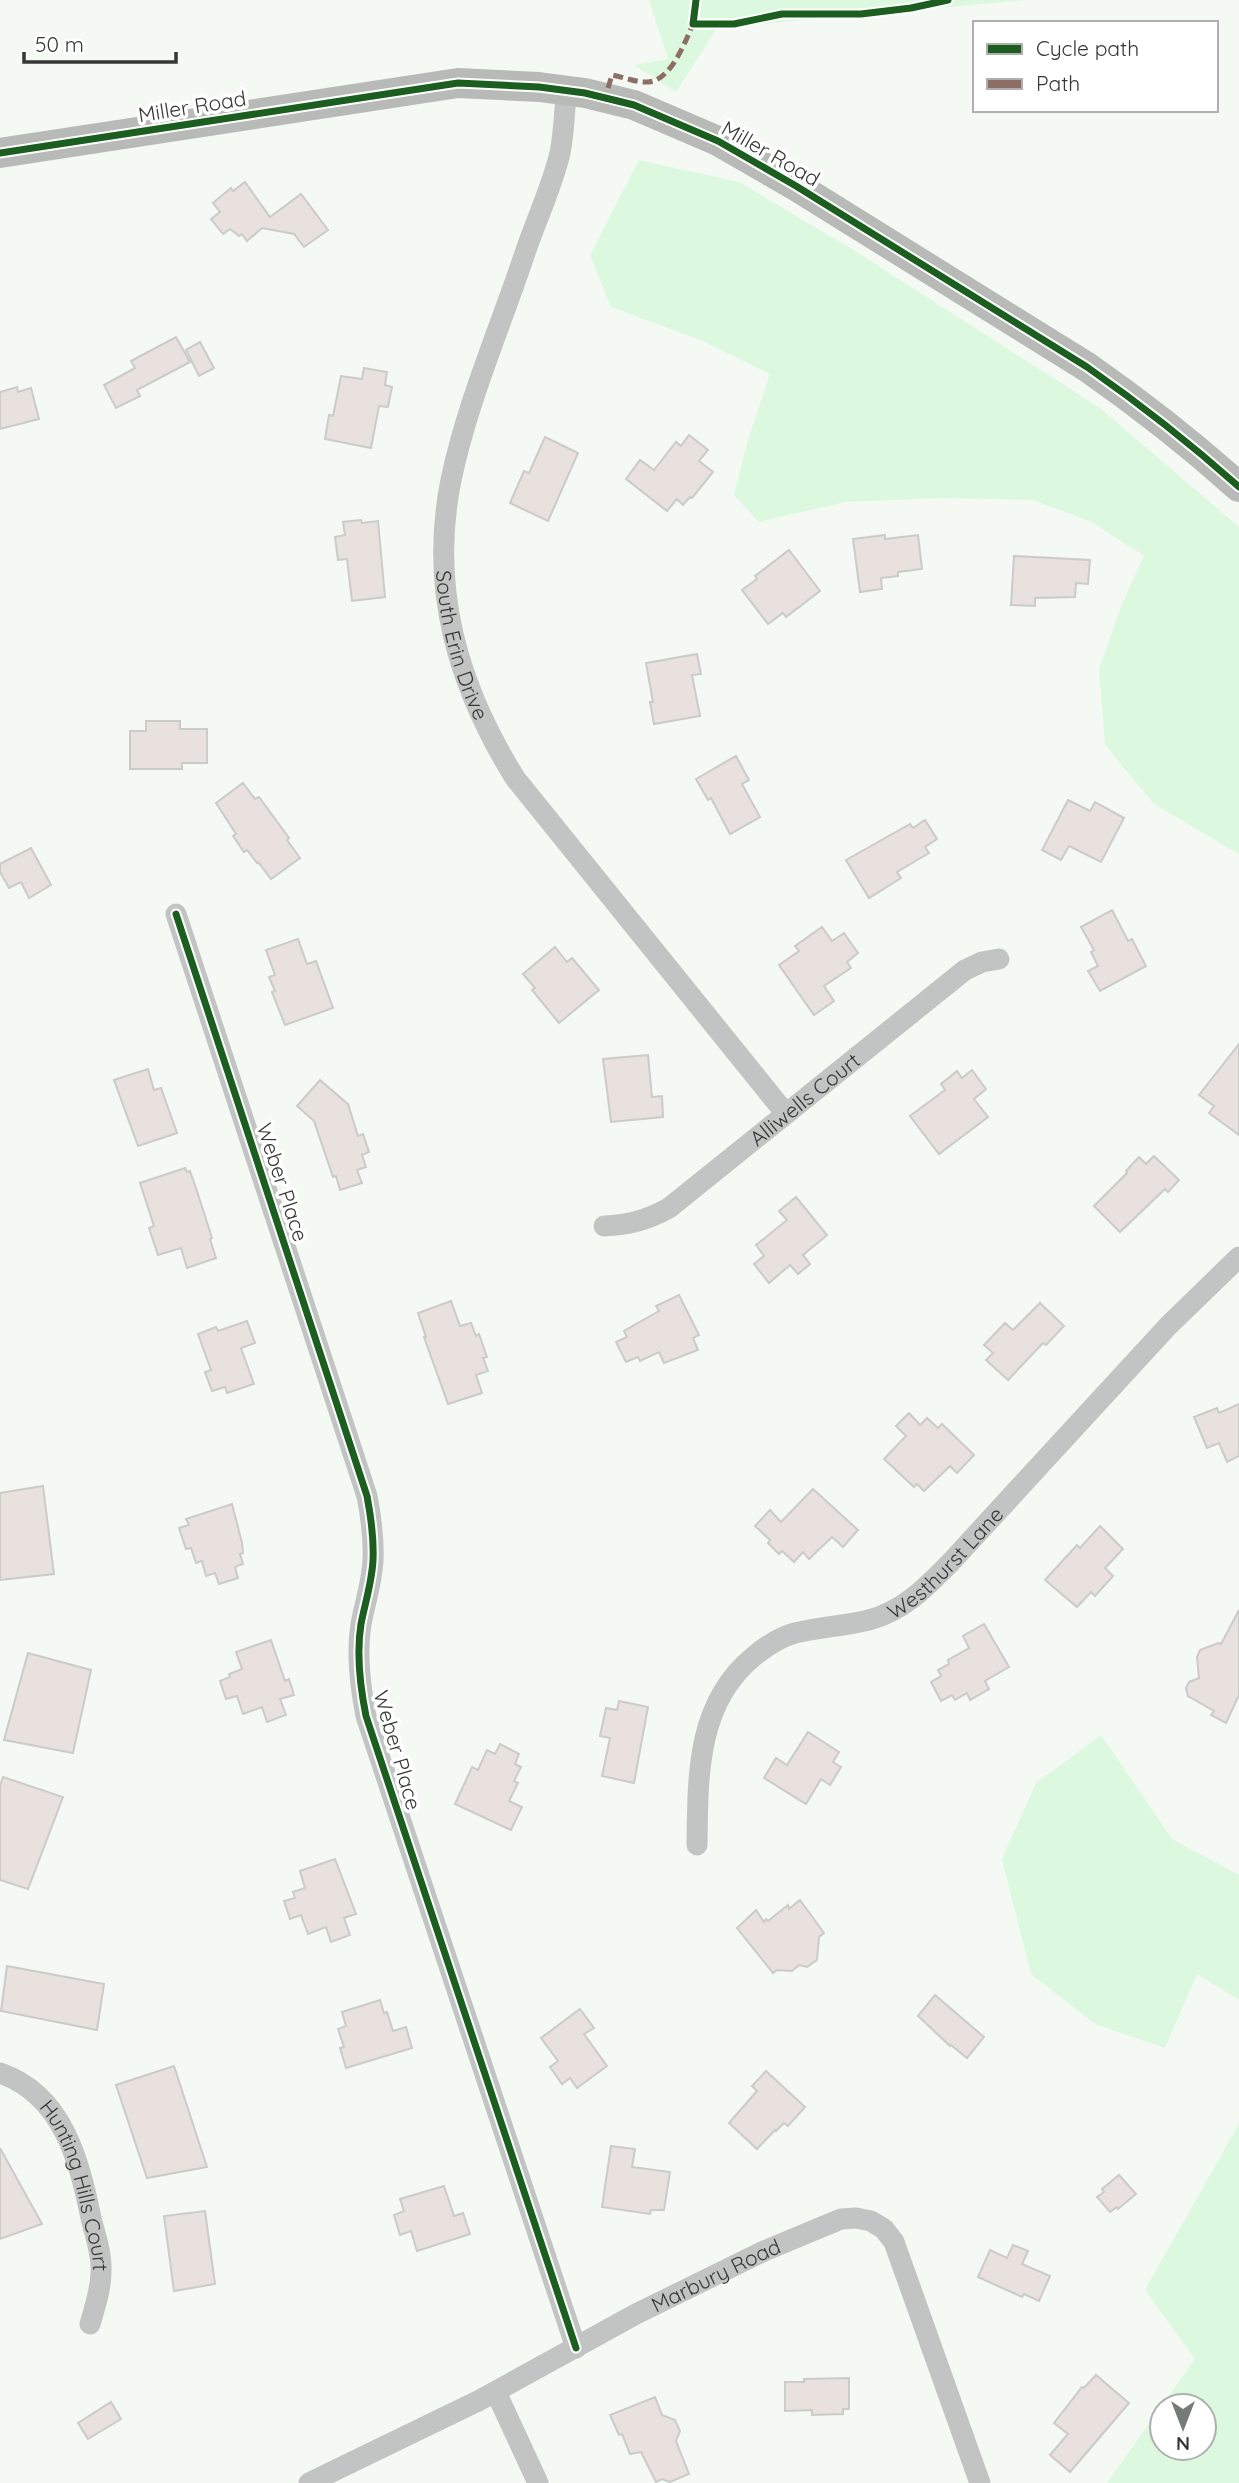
<svg xmlns="http://www.w3.org/2000/svg" width="1239" height="2483" viewBox="0 0 1239 2483" font-family="Quicksand,sans-serif">
<style>
.green{fill:#dcf9e0;fill-rule:evenodd}
.building{fill:#e8e1dd;stroke:#cbcbc8;stroke-width:2}
.lines{fill:none;stroke-linecap:round;stroke-linejoin:round}
.street{stroke:#c2c4c3;stroke-width:21}
.secondary{stroke:#b8bab8;stroke-width:30}
.quiet{stroke:#8d6e63;stroke-width:5;stroke-dasharray:10 5;stroke-linecap:butt}
.cycleway-casing{stroke:#fff;stroke-width:11}
.cycleway{stroke:#1b5e20;stroke-width:7}
.labels{text-anchor:middle;dominant-baseline:central;stroke-width:7;stroke-linejoin:round;paint-order:stroke}
.street-label{font-size:21px;fill:#343734;stroke:#fff}
</style>
<rect width="100%" height="100%" fill="#f4f9f4"/>
<g class="green">
<path d="M649 0H1025L717 28 676 92 634 65 668 59Z"/>
<path d="M639 160 739 182 852 249 1100 408 1239 527V854L1154 804 1105 745 1099 669 1122 604 1144 556 1092 522 1033 500 944 498 845 502 759 522 734 495 747 443 770 374 701 340 611 307 590 255Z"/>
<path d="M1101 1735 1172 1839 1239 1875V2000L1197 1974 1165 2048 1095 2024 1031 1974 1002 1859 1036 1783Z"/>
<path d="M1239 2124V2483H1107L1195 2359 1145 2290ZM1204 2406V2448H1162V2406Z"/>
</g>
<g class="building">
<path d="M245 182 270 217 301 194 328 230 304 247 294 234 262 228 247 241 242 234 239 236 230 229 223 234 211 219 220 212 213 203 231 188 233 191Z"/>
<path d="M176 337 190 362 137 390 140 396 116 408 104 385 135 368 131 361Z"/>
<path d="M200 342 214 368 199 376 186 350Z"/>
<path d="M364 368 387 372 385 385 392 387 388 407 379 406 371 448 325 439 329 415 333 416 341 376 362 379Z"/>
<path d="M17 387 18 392 31 388 39 419 0 429V392Z"/>
<path d="M689 435 708 450 699 461 713 472 692 498 690 497 683 505 677 499 667 511 626 479 640 460 654 470 676 442 681 446Z"/>
<path d="M545 437 578 453 548 521 510 503 524 471 529 473Z"/>
<path d="M361 520 362 523 378 521 385 597 352 601 347 559 338 560 335 537 345 535 343 522Z"/>
<path d="M885 535V539L918 535 922 569 898 572V576L881 578 882 589 860 592 853 539Z"/>
<path d="M789 550 820 591 786 617 783 613 768 624 742 590 757 579 755 576Z"/>
<path d="M1014 556 1090 560 1088 584 1076 583 1075 597 1035 598V606L1011 605Z"/>
<path d="M697 654 701 674 692 675 700 716 654 724 650 702H653L646 663Z"/>
<path d="M146 721H180V729H207V763H182V769H130V731H146Z"/>
<path d="M736 756 749 780 742 784 760 817 730 834 711 798 708 800 696 779Z"/>
<path d="M243 783 255 799 259 797 289 838 287 840 300 858 271 879 258 862 257 863 247 850 244 852 233 836 236 834 216 803Z"/>
<path d="M1068 800 1090 811 1095 802 1124 818 1101 862 1069 846 1061 860 1042 850Z"/>
<path d="M925 820 937 839 925 847 929 853 897 872 901 878 869 898 846 860 910 824 913 828Z"/>
<path d="M31 848 51 885 29 898 21 882 9 888 0 872V864Z"/>
<path d="M1112 910 1128 941 1132 939 1146 966 1100 991 1088 971 1098 966 1091 952 1094 950 1081 927Z"/>
<path d="M822 927 832 941 844 933 858 953 847 962 851 968 824 986 834 1001 814 1015 779 965 799 951 795 946Z"/>
<path d="M298 939 307 964 316 961 333 1008 285 1025 272 992 275 991 269 977 275 975 266 950Z"/>
<path d="M555 947 567 962 572 958 599 990 559 1023 532 990 535 988 523 974Z"/>
<path d="M1239 1044V1135L1209 1113 1214 1106 1199 1095Z"/>
<path d="M648 1055 652 1097 662 1096 663 1117 611 1122 603 1059Z"/>
<path d="M148 1069 154 1090 161 1088 177 1133 138 1146 114 1080Z"/>
<path d="M972 1070 986 1089 974 1099 988 1117 939 1154 910 1116 945 1090 941 1084 957 1071 962 1078Z"/>
<path d="M320 1080 348 1104 358 1136 363 1134 369 1152 362 1155 366 1167 357 1170 362 1183 340 1190 336 1176 333 1177 314 1121 297 1106Z"/>
<path d="M1154 1156 1179 1180 1168 1192 1165 1189 1120 1232 1094 1206 1127 1173 1126 1171 1139 1157 1146 1164Z"/>
<path d="M185 1168 187 1172 190 1171 197 1191 212 1238 210 1239 216 1258 187 1268 181 1248 158 1255 149 1228 154 1226 140 1183Z"/>
<path d="M796 1197 827 1235 803 1255 810 1264 798 1274 790 1265 769 1283 754 1264 764 1256 756 1245 787 1220 779 1211Z"/>
<path d="M679 1295 699 1335 693 1338 698 1350 664 1363 659 1352 640 1361 638 1357 626 1362 616 1342 627 1337 624 1331 659 1311 656 1306Z"/>
<path d="M451 1301 460 1326 471 1323 476 1336 479 1334 487 1357 483 1358 488 1371 476 1375 482 1393 448 1404 424 1337H426L418 1313Z"/>
<path d="M1040 1303 1064 1326 1046 1345 1043 1343 1008 1380 986 1360 993 1353 984 1345 1005 1323 1013 1330Z"/>
<path d="M247 1321 255 1343 241 1348 254 1384 227 1393 225 1387 212 1391 205 1372 211 1370 198 1334 216 1327 218 1331Z"/>
<path d="M1239 1404V1456L1227 1462 1219 1443 1207 1448 1194 1417 1217 1408 1219 1413Z"/>
<path d="M909 1413 920 1425 927 1418 938 1428 942 1424 974 1455 957 1473 950 1466 924 1491 917 1484 914 1487 884 1459 906 1436 896 1426Z"/>
<path d="M43 1486 54 1574 0 1580V1493Z"/>
<path d="M813 1489 858 1530 843 1547 832 1537 809 1559 803 1552 794 1562 782 1551 779 1554 768 1543 770 1540 755 1526 770 1510 781 1522Z"/>
<path d="M232 1504 242 1543 243 1553 240 1554 243 1564 235 1567 238 1578 219 1584 215 1573 206 1576 202 1561 196 1563 191 1548 186 1549 179 1528 189 1525 186 1519Z"/>
<path d="M1100 1526 1123 1549 1105 1568 1113 1576 1095 1596 1091 1592 1077 1607 1045 1580 1077 1545 1080 1548Z"/>
<path d="M1239 1610V1695L1226 1723 1211 1715 1214 1711 1188 1696 1186 1688 1189 1682 1199 1678 1197 1657 1200 1650 1218 1643 1221 1644Z"/>
<path d="M984 1624 1009 1667 985 1681 989 1689 970 1700 967 1693 955 1700 952 1695 941 1701 931 1682 941 1676 938 1670 949 1664 948 1660 969 1648 963 1636Z"/>
<path d="M271 1640 285 1681 289 1679 294 1695 280 1699 286 1715 267 1722 262 1707 243 1714 237 1696 226 1699 220 1681 230 1677 229 1674 242 1669 236 1652Z"/>
<path d="M28 1653 91 1670 73 1753 4 1740Z"/>
<path d="M619 1701 648 1707 634 1783 602 1776 610 1738 600 1736 606 1708 617 1710Z"/>
<path d="M808 1732 839 1752 833 1762 841 1767 830 1785 821 1779 806 1804 764 1778 776 1758 787 1765Z"/>
<path d="M500 1744 519 1754 515 1764 521 1767 514 1781 518 1783 509 1801 522 1807 511 1830 455 1804 472 1767 478 1770 487 1750 495 1754Z"/>
<path d="M3 1777 63 1797 28 1889 0 1880V1786Z"/>
<path d="M335 1859 356 1914 344 1918 350 1935 331 1942 326 1927 308 1934 301 1915 290 1919 284 1901 295 1898 293 1892 305 1888 300 1871Z"/>
<path d="M800 1900 824 1933 819 1937 817 1960 807 1967 799 1965 792 1971 777 1970 773 1973 737 1928 756 1910 764 1922 766 1919 768 1921 788 1905 789 1909Z"/>
<path d="M7 1966 104 1984 97 2030 1 2011Z"/>
<path d="M935 1995 984 2037 967 2058 951 2045 950 2046 918 2016Z"/>
<path d="M380 2000 384 2013 387 2012 393 2031 406 2027 412 2048 346 2068 340 2048 344 2047 338 2029 346 2026 342 2012Z"/>
<path d="M580 2009 594 2028 584 2034 607 2066 577 2088 570 2078 562 2084 550 2067 558 2061 541 2038Z"/>
<path d="M174 2066 207 2167 147 2178 116 2085Z"/>
<path d="M766 2071 805 2107 788 2126 784 2123 776 2131 775 2130 757 2149 729 2123 757 2091 752 2086Z"/>
<path d="M611 2146 635 2149 632 2167 670 2172 664 2210H651L650 2214 602 2207Z"/>
<path d="M0 2148 42 2224 0 2239Z"/>
<path d="M1119 2175 1136 2194 1118 2209 1117 2207 1110 2212 1097 2197 1104 2192 1102 2189Z"/>
<path d="M444 2186 454 2216 463 2213 470 2234 417 2251 411 2231 400 2235 394 2215 404 2211 400 2199Z"/>
<path d="M205 2211 215 2284 174 2291 164 2216Z"/>
<path d="M1013 2245 1028 2251 1022 2264 1050 2276 1039 2301 1024 2294 1022 2297 978 2277 990 2250 1007 2258Z"/>
<path d="M1096 2375 1129 2403 1070 2472 1050 2455 1068 2434 1054 2423 1082 2387 1084 2388Z"/>
<path d="M849 2378V2409H843V2414L812 2415V2410L785 2411V2382H804V2379Z"/>
<path d="M655 2397 662 2415 675 2420 680 2431 676 2441 689 2474 670 2482 662 2479 656 2482 641 2452 630 2454 622 2434 619 2435 610 2415Z"/>
<path d="M111 2402 121 2419 88 2439 78 2423Z"/>
</g>
<g class="lines">
<g class="street">
<path id="s1" d="M566 90C565 111 564 132 560 153 552 187 536 220 525 253 500 328 467 403 451 480 429 589 458 686 515 778L786 1114"/>
<path d="M176 914 367 1496C371 1517 374 1538 373 1560 372 1582 365 1603 361 1624 356 1655 360 1686 366 1716L576 2348"/>
<path id="s2" d="M604 1226C629 1225 647 1220 669 1208L965 970 982 962 999 959"/>
<path id="s3" d="M697 1845C698 1777 696 1704 753 1657 765 1647 780 1637 795 1633 819 1627 845 1626 869 1620 904 1611 927 1586 951 1562L1168 1326 1239 1257"/>
<path id="s4" d="M0 2073C63 2095 79 2160 91 2218 95 2235 102 2253 101 2271 101 2289 95 2307 90 2324"/>
<path d="M496 2392 538 2483"/>
<path id="s5" d="M309 2483 480 2400 636 2314 764 2251 841 2219 856 2218 871 2221 884 2229 894 2242 980 2483"/>
</g>
<path class="secondary" d="M0 153 458 83 539 87 585 93 634 105 718 141 796 186 1087 367C1140 404 1191 444 1239 487"/>
<path class="quiet" d="M608 88 612 75C623 77 635 82 645 82 670 84 685 42 693 24L694 17"/>
<defs>
<g id="cycleway">
<path d="M696 0 693 24H734L782 14H861L911 8 948 0"/>
<path d="M0 153 458 83 539 87 585 93 634 105 718 141 796 186 1087 367C1140 404 1191 444 1239 487"/>
<path d="M176 914 367 1496C371 1517 374 1538 373 1560 372 1582 365 1603 361 1624 356 1655 360 1686 366 1716L576 2348"/>
</g>
</defs>
<use href="#cycleway" class="cycleway-casing"/>
<use href="#cycleway" class="cycleway"/>
</g>
<g class="labels">
<g class="street-label">
<text transform="translate(192 106) rotate(-9)">Miller Road</text>
<text transform="translate(771 153) rotate(30)">Miller Road</text>
<text stroke="none"><textPath href="#s1" startOffset="576">South Erin Drive</textPath></text>
<text stroke="none"><textPath href="#s2" startOffset="242">Alliwells Court</textPath></text>
<text transform="translate(283 1182) rotate(72)">Weber Place</text>
<text stroke="none"><textPath href="#s3" startOffset="424">Westhurst Lane</textPath></text>
<text transform="translate(398 1750) rotate(74)">Weber Place</text>
<text stroke="none"><textPath href="#s4" startOffset="144">Hunting Hills Court</textPath></text>
<text stroke="none"><textPath href="#s5" startOffset="457">Marbury Road</textPath></text>
</g>
</g>
<rect x="973" y="21" width="245" height="91" fill="#ffffff" stroke="#aeafae" stroke-width="2"/>
<rect x="987" y="44" width="35" height="10" fill="#1b5e20" stroke="#aeafae" stroke-width="2"/>
<text x="1036" y="56" font-size="21" fill="#343734">Cycle path</text>
<rect x="987" y="79" width="35" height="10" fill="#8d6e63" stroke="#aeafae" stroke-width="2"/>
<text x="1036" y="91" font-size="21" fill="#343734">Path</text>
<g transform="translate(1183 2427) rotate(180)"><circle r="33" fill="#ffffff" stroke="#aeafae" stroke-width="2"/>
<path d="M0-5L12 26L0 18L-12 26Z" fill="#777b77"/>
<text y="-10" font-size="19" font-weight="bold" text-anchor="middle" fill="#343734">N</text>
</g>
<path d="M24 52v10h152v-10" fill="none" stroke="#343734" stroke-width="3.5"/>
<text x="35" y="52" font-size="21" fill="#343734" stroke="#ffffff" stroke-width="5" paint-order="stroke">50 m</text>
</svg>
